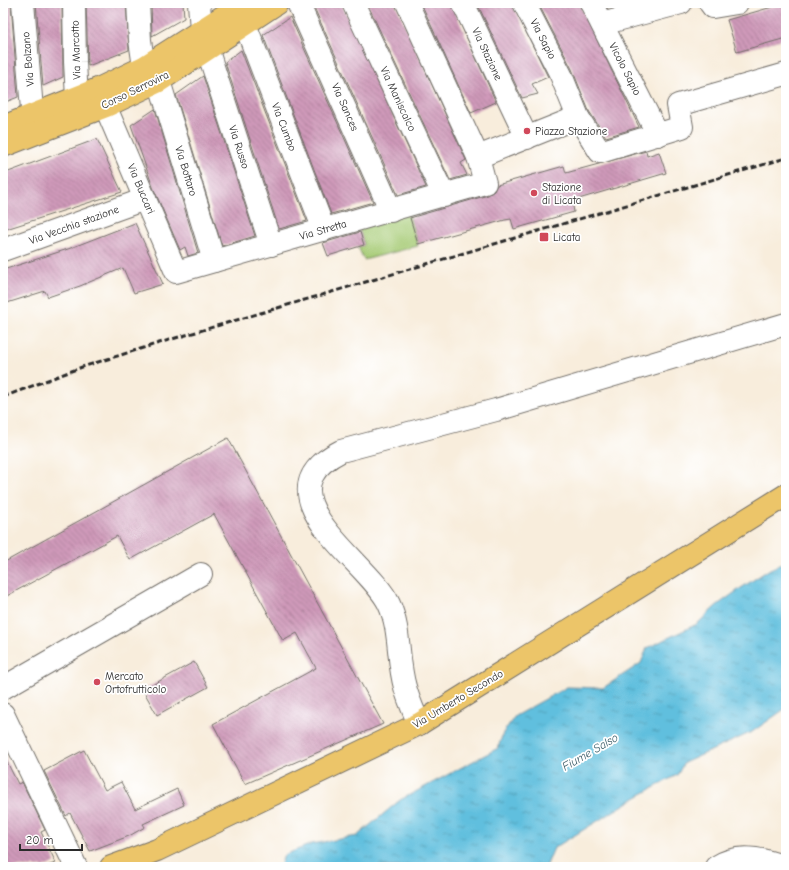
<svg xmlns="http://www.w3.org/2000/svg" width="789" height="870" viewBox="0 0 789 870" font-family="'Comic Neue',sans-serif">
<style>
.garden{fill:#a6cb75;stroke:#687b50}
.water{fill:url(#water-ripples);stroke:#467584}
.building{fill:url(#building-back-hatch)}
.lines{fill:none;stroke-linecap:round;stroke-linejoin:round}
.minor-casing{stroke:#736f69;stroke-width:24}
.major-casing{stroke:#736f69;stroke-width:24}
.minor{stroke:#fff;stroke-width:22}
.major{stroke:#ecc569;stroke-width:22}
.rail{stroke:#2b2b2b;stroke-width:3;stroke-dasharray:6 3;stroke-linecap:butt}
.poi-dot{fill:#d1495b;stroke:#fff;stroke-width:1.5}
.labels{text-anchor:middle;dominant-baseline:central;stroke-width:3.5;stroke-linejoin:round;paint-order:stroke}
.street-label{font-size:11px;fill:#2b2b2b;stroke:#fff}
.poi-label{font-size:11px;fill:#2b2b2b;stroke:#fff;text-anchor:start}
.water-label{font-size:12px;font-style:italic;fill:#3e5f6a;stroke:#fff}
</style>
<defs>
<pattern id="water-ripples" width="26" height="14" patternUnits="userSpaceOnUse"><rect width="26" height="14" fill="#60bfde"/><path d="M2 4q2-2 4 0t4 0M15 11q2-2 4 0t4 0" fill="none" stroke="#4f9bb4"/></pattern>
<pattern id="building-back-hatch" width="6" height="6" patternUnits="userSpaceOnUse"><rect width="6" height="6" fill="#cf99b9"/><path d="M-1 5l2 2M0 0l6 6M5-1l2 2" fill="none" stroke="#a87d97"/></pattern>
</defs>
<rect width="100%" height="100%" fill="#fff"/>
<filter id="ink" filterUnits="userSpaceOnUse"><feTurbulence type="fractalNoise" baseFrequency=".025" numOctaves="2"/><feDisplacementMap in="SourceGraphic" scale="8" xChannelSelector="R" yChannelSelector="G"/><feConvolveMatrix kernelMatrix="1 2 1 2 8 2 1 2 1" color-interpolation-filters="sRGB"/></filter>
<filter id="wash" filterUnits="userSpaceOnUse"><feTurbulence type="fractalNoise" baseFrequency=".012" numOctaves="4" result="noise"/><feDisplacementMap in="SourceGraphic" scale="16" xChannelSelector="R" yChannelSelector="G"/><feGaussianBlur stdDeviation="0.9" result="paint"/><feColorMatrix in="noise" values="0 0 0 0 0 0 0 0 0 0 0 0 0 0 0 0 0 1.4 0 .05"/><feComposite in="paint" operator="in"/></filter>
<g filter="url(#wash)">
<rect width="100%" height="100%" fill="#f8eddc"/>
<path class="garden" d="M408 211 418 246 364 260 358 247 364 245 359 229Z"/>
<path class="water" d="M786 562V708L752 732 684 763 677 775 635 798 554 848 546 867H280L284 855 312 844 357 836 400 800 498 748 503 733 515 716 567 687 603 688 641 663 647 648 697 624 716 606 741 588 770 569Z"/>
<g id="blocks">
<g class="building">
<path d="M3 3H11L18 97 3 103Z"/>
<path d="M36 3H62L63 77 43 86Z"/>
<path d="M86 3H126L129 50 88 66Z"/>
<path d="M151 3H183L184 18 152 36Z"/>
<path d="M312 3H341L426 187 398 195Z"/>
<path d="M367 3H395L466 160 461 163 467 175 450 180Z"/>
<path d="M421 3H451L496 102 471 113Z"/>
<path d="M477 3H512L548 77 532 84 538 94 522 98Z"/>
<path d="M538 3H579L639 127 606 137 589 111 572 69Z"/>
<path d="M605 3H632L608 9Z"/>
<path d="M786 3V38L737 52 727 20Z"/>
<path d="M290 17 373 202 331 214 263 35Z"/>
<path d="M241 50 307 221 279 229 225 62Z"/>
<path d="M203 76 255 236 222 246 176 95Z"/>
<path d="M155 109 198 253 188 256 185 247 180 250 153 187 131 125Z"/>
<path d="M97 139 122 192 3 230V174Z"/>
<path d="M646 151 647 156 659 152 666 173 572 201 574 212 514 229 511 219 505 220 418 244 410 218 488 195 494 191 497 185 564 166 566 173Z"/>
<path d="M135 223 163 284 134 293 123 268 80 286 48 297 45 291 7 303 3 289V270L68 249Z"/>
<path d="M360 232 364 245 328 256 323 243Z"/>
<path d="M228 438 383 724 245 784 213 724 316 668 297 633 283 641 214 514 130 560 117 536 3 598V563Z"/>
<path d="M194 662 208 687 157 715 143 690Z"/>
<path d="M84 750 105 790 121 782 135 809 177 789 184 805 143 824 145 827 129 836 90 851 70 813 66 816 44 771Z"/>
<path d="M3 754 18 784 22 782 45 830 41 832 56 863 43 867H3Z"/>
</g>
</g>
</g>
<g filter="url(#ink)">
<use href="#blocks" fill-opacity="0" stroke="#736f69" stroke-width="1"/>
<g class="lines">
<defs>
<g id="minor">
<path d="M23 3 34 133"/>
<path d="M74 3 75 62 78 116"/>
<path d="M138 3 140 40 144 67"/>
<path d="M199 3 201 30 271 245"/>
<path d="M298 3 391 211"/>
<path d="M353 3 444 196"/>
<path d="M463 3 527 138"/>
<path d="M524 3 561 75 578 117 600 152 682 127 678 105 786 74"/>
<path d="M591 3 658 135"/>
<path d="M710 3 713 7 737 3"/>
<path d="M245 24 324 230"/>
<path d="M602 24 681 3"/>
<path d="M159 81 214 261"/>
<path d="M98 89 176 272 485 183 478 157 407 3"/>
<path d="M478 157 578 117"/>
<path d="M3 250 145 199"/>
<path d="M3 688 201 574"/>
<path d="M3 714 76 867"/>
<path d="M419 724C414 712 408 699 405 687 397 660 401 630 389 604 369 561 254 495 341 451L496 410 786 324"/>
<path d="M716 867C737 853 762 858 784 867"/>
</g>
<g id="major">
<path d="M3 127 98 89 144 67 244 3"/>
<path d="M3 146 106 106 159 81 277 3"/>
<path d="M111 867 157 850 419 724 786 495"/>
</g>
</defs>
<use href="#minor" class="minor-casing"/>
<use href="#major" class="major-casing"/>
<use href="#minor" class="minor"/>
<use href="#major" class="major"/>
<path class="rail" d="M3 397 82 367 169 340 786 158"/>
</g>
</g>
<g class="poi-dot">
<circle cx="527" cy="131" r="4"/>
<circle cx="534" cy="193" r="4"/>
<rect x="539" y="232" width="10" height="10" rx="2"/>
<circle cx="97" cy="682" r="4"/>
</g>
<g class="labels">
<g class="street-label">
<text transform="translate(543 39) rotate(63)">Via Sapio</text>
<text transform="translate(76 50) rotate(-92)">Via Marcotto</text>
<text transform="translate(487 54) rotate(65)">Via Stazione</text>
<text transform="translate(28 59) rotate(-95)">Via Bolzano</text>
<text transform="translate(625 69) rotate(63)">Vicolo Sapio</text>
<text transform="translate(135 90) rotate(-26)">Corso Serrovira</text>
<text transform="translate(398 99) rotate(65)">Via Maniscalco</text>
<text transform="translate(345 107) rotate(66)">Via Sances</text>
<text transform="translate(284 127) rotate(69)">Via Cumbo</text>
<text transform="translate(239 147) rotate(72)">Via Russo</text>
<text transform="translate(186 171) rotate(73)">Via Bottaro</text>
<text transform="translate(141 189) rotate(67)">Via Buccari</text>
<text transform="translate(74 225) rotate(-20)">Via Vecchia stazione</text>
<text transform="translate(323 230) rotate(-16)">Via Stretta</text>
<text transform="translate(458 699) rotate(-31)">Via Umberto Secondo</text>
</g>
<g class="poi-label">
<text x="535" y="131">Piazza Stazione</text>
<text x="542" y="187">Stazione<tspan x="542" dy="13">di Licata</tspan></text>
<text x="553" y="237">Licata</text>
<text x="105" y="676">Mercato<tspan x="105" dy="13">Ortofrutticolo</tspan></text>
</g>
<g class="water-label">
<text transform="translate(590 752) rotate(-30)">Fiume Salso</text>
</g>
</g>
<rect width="789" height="870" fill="none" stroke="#fff" stroke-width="16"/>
<path d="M20 844v6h62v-6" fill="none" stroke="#2b2b2b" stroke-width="2"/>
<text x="26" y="844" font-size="12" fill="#2b2b2b" stroke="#ffffff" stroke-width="3" paint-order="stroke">20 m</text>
</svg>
